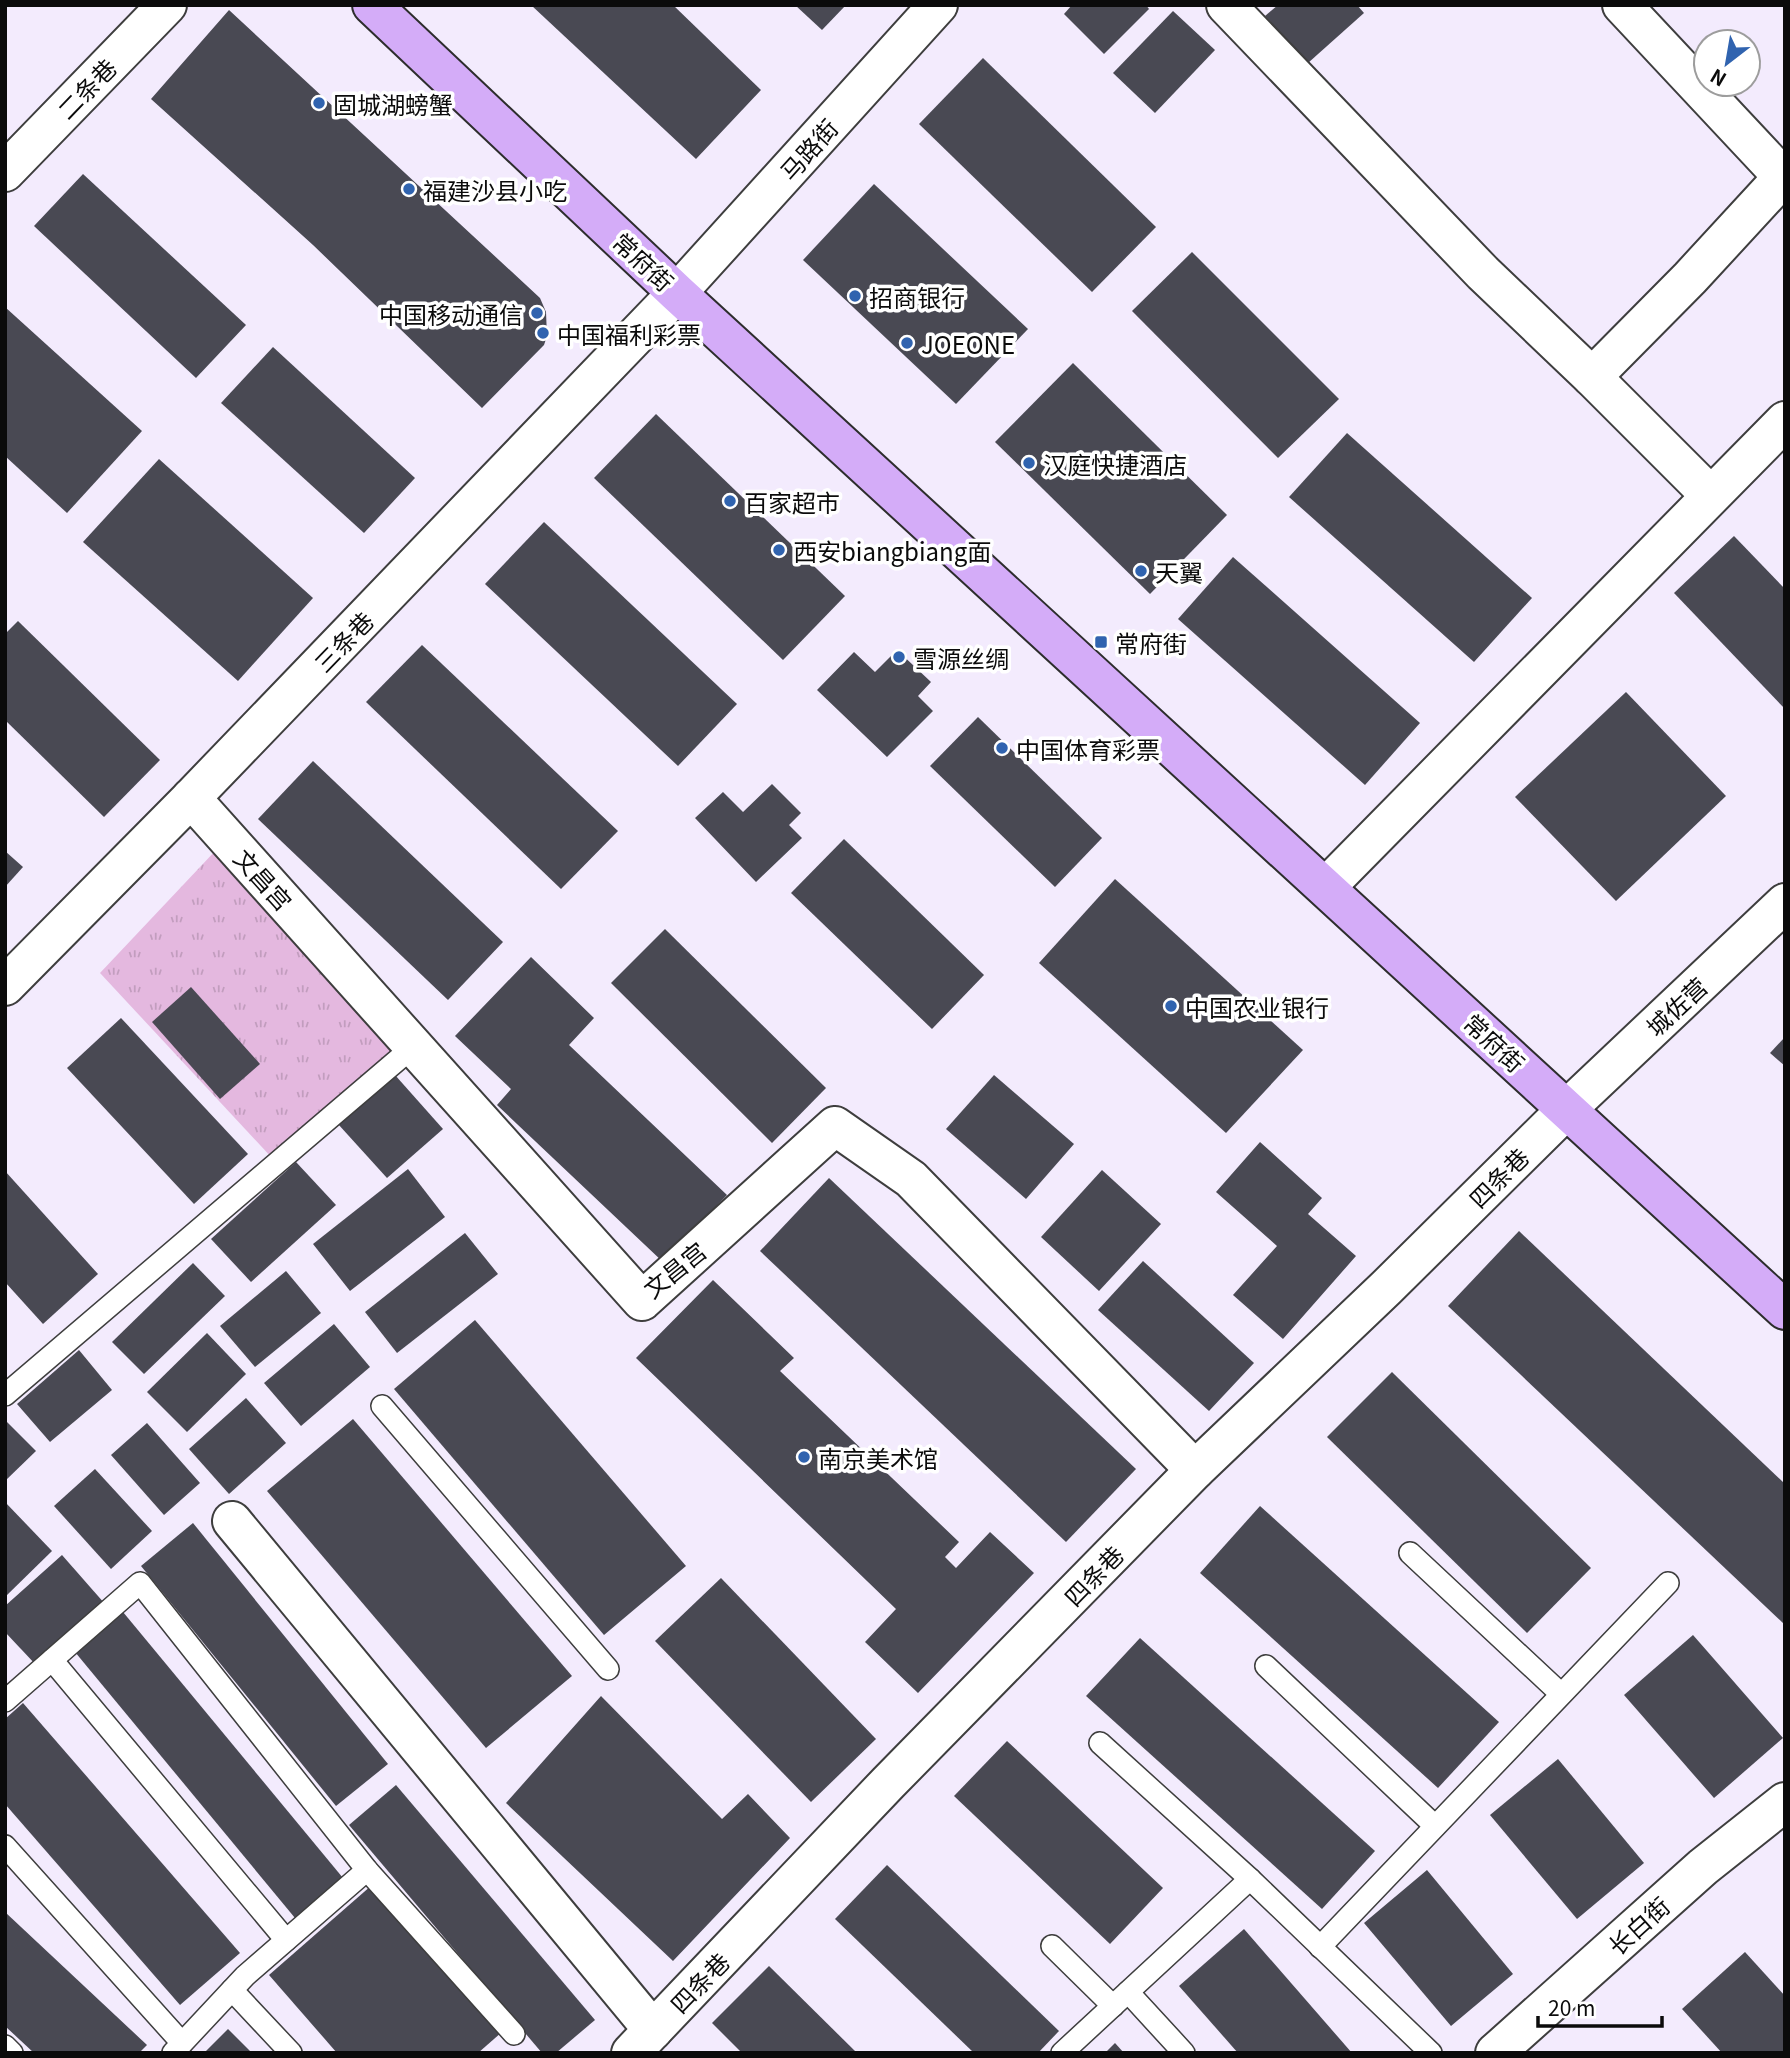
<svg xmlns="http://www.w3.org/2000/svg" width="1790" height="2058" viewBox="0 0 1790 2058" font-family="Georgia,'Noto Sans SC',serif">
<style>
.park{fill:url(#park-tufts)}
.building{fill:#494953}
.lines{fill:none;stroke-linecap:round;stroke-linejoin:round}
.service-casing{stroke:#3e3e3e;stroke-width:24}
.minor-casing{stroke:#3e3e3e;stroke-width:42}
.tertiary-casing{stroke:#3e3e3e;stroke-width:42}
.secondary-casing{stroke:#2d2d2d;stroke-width:42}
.service{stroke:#fff;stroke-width:21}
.minor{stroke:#fff;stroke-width:38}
.tertiary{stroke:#fff;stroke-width:38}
.secondary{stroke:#d4acf8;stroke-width:38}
.poi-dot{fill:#3063af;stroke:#fff;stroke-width:2.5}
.labels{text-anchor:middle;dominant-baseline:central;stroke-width:7;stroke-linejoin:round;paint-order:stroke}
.street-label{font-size:24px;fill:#0b0b0b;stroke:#fff}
.poi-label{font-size:24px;fill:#0b0b0b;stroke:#fff;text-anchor:start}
</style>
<defs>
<pattern id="park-tufts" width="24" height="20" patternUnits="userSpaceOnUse" patternTransform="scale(1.75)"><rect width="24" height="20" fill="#e4b8df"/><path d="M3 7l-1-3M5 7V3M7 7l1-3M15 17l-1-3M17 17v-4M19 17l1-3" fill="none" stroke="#c29dbe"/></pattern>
</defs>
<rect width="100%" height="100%" fill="#f3ebfd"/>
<path class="park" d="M217 849 397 1046 273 1159 100 973Z"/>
<g class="building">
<path d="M531 5H673L761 90 696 159Z"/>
<path d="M795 5H846L822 30Z"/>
<path d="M1072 5H1146L1149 9 1104 54 1064 14Z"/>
<path d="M1278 5H1357L1364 13 1308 63 1265 16Z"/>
<path d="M229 10 540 298 546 312 547 336 544 345 482 408 313 245 151 99Z"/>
<path d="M1173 11 1215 50 1155 113 1113 73Z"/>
<path d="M983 58 1156 227 1092 292 919 124Z"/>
<path d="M83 174 246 325 196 378 34 226Z"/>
<path d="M874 184 1028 329 956 404 803 260Z"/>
<path d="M1192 252 1339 399 1278 458 1132 311Z"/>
<path d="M5 307 142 431 67 513 5 456Z"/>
<path d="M273 347 415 478 364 533 221 403Z"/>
<path d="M1073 363 1227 515 1150 594 995 442Z"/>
<path d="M656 414 845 596 783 660 594 478Z"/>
<path d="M1347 433 1532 598 1474 662 1289 497Z"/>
<path d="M159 459 313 598 238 681 83 542Z"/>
<path d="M544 522 737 704 678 766 485 584Z"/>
<path d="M1734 536 1785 589V709L1674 593Z"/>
<path d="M1233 557 1420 723 1365 785 1178 619Z"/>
<path d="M18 621 160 760 104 817 5 720V634Z"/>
<path d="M422 645 618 831 561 889 366 702Z"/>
<path d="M897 650 931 682 918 696 933 711 887 757 817 690 854 652 875 672Z"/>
<path d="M1626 692 1726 796 1616 901 1515 797Z"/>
<path d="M978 717 1102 838 1055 887 930 766Z"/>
<path d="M313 761 503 942 448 1000 258 819Z"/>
<path d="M772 784 801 813 789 825 802 838 756 882 695 818 723 792 743 812Z"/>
<path d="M844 839 984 975 932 1029 791 893Z"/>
<path d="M5 851 23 867 5 887Z"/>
<path d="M1115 879 1303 1050 1226 1133 1039 963Z"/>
<path d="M665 929 826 1088 772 1143 611 983Z"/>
<path d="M531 957 594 1018 569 1045 727 1195 663 1262 497 1105 511 1089 455 1036Z"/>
<path d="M191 987 260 1064 220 1099 152 1022Z"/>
<path d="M121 1018 248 1154 194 1204 67 1068Z"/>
<path d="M1785 1037V1066L1770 1053Z"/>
<path d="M395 1075 443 1129 387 1178 338 1124Z"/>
<path d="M994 1075 1074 1144 1026 1199 946 1129Z"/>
<path d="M1260 1142 1322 1198 1308 1214 1356 1256 1283 1339 1233 1295 1277 1246 1216 1192Z"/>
<path d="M296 1162 336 1205 251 1282 211 1239Z"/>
<path d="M408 1169 445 1217 350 1291 313 1244Z"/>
<path d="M1102 1170 1161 1224 1099 1291 1041 1237Z"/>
<path d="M5 1171 98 1274 43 1324 5 1282Z"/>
<path d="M829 1178 1136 1469 1066 1542 760 1251Z"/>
<path d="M1519 1231 1785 1484V1625L1448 1306Z"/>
<path d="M465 1233 498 1274 397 1353 365 1312Z"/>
<path d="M1143 1261 1254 1363 1209 1411 1098 1310Z"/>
<path d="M193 1263 225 1296 144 1374 112 1342Z"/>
<path d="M286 1271 321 1313 255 1367 220 1326Z"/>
<path d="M713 1280 794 1358 780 1371 959 1542 945 1557 956 1568 990 1532 1034 1573 918 1693 865 1642 896 1609 636 1358Z"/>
<path d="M475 1320 686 1566 604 1635 394 1389Z"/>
<path d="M334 1324 370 1367 301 1426 264 1383Z"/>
<path d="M207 1333 246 1374 187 1432 147 1392Z"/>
<path d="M79 1350 112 1390 50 1442 17 1404Z"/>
<path d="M1392 1372 1591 1568 1527 1633 1327 1437Z"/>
<path d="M246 1398 286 1443 229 1494 189 1449Z"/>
<path d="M353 1419 572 1676 486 1748 267 1491Z"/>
<path d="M5 1420 36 1451 5 1481Z"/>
<path d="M147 1423 200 1483 164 1515 111 1455Z"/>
<path d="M95 1469 152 1531 111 1569 54 1506Z"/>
<path d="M5 1502 52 1551 5 1597Z"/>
<path d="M1260 1506 1499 1722 1438 1788 1200 1573Z"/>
<path d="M193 1523 388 1764 336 1806 141 1566Z"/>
<path d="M62 1555 105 1604 36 1665 5 1632V1606Z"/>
<path d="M721 1578 876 1739 811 1802 655 1641Z"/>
<path d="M123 1612 343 1878 295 1918 75 1652Z"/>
<path d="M1693 1635 1783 1738 1714 1798 1624 1695Z"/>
<path d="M1140 1638 1375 1851 1322 1909 1086 1696Z"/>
<path d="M601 1696 722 1819 748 1794 790 1838 673 1961 506 1803Z"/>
<path d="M23 1703 240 1953 180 2005 5 1804V1719Z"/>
<path d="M1007 1741 1163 1888 1110 1944 954 1796Z"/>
<path d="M1558 1759 1644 1863 1577 1919 1490 1815Z"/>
<path d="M396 1785 595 2020 556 2053H542L349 1825Z"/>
<path d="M887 1865 1059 2031 1038 2053H974L835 1919Z"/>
<path d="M1427 1870 1513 1974 1451 2026 1364 1923Z"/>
<path d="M372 1885 502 2032 478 2053H337L269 1975Z"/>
<path d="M5 1912 147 2045 139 2053H34L5 2026Z"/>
<path d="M1244 1929 1352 2053H1238L1179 1986Z"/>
<path d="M1745 1952 1785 1996V2053H1722L1682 2009Z"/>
<path d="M769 1966 857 2053H742L712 2023Z"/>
<path d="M228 2029 252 2053H204Z"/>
<path d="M1115 2043 1124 2053H1105Z"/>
</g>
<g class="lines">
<defs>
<g id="service">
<path d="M5 1395 414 1046"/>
<path d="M382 1406 608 1669"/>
<path d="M1410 1553 1561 1694"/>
<path d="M52 1660 286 1940"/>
<path d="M1266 1666 1435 1826"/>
<path d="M5 1701 140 1583 367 1870 514 2034"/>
<path d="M1100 1743 1250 1879 1431 2053"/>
<path d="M5 1846 182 2043"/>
<path d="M1052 1946 1113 2006"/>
<path d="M1320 1947 1668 1583"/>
<path d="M232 1990 291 2053"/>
<path d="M1128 1992 1184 2053"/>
<path d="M5 2046 12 2053"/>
<path d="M173 2053 245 1976 367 1870"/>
<path d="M1062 2053 1250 1879"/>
</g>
<g id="minor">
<path d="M1226 5 1483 273 1592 377 1710 495"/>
<path d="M5 172 167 5"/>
<path d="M1592 377 1690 278 1783 177 1622 5"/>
<path d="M191 798 642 1301 835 1126 911 1179 1195 1470"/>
<path d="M1326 887 1785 421"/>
<path d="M5 986 191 798 677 293 938 5"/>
<path d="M232 1521 653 2030"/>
<path d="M631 2053 888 1783 1195 1470 1386 1288 1567 1109 1785 903"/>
</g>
<path id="tertiary" d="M1495 2053 1703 1867 1785 1802"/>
<path id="secondary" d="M372 5 677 293 1785 1310"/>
</defs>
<use href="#service" class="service-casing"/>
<use href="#minor" class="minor-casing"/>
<use href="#tertiary" class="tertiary-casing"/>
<use href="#secondary" class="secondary-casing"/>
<use href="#service" class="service"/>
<use href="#minor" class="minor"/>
<use href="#tertiary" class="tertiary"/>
<use href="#secondary" class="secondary"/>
</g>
<g class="poi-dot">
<circle cx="319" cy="103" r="7"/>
<circle cx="409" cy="189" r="7"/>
<circle cx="855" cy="296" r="7"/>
<circle cx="537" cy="313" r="7"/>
<circle cx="543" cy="333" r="7"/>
<circle cx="907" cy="343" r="7"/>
<circle cx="1029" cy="463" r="7"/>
<circle cx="730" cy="501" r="7"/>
<circle cx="779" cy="550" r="7"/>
<circle cx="1141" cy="571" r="7"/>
<rect x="1094" y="635" width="14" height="14" rx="3.5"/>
<circle cx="899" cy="657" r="7"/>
<circle cx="1002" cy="748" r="7"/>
<circle cx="1171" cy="1006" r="7"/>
<circle cx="804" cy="1457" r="7"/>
</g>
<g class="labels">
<g class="street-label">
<text transform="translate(86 88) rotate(-46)">二条巷</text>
<text transform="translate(808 149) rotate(-48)">马路街</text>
<text transform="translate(644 261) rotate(43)">常府街</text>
<text transform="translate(343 641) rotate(-46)">三条巷</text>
<text transform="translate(264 879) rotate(48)">文昌宫</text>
<text transform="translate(1676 1006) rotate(-43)">城佐营</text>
<text transform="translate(1495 1042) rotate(43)">常府街</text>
<text transform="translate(1498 1177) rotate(-45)">四条巷</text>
<text transform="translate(674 1269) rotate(-39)">文昌宫</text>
<text transform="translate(1093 1575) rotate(-46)">四条巷</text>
<text transform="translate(1638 1925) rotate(-42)">长白街</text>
<text transform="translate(699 1982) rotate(-46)">四条巷</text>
</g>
<g class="poi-label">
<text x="333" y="103">固城湖螃蟹</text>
<text x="423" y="189">福建沙县小吃</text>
<text x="869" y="296">招商银行</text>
<text x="523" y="313" text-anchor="end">中国移动通信</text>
<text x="557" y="333">中国福利彩票</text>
<text x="921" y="343">JOEONE</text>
<text x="1043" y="463">汉庭快捷酒店</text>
<text x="744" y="501">百家超市</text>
<text x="793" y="550">西安biangbiang面</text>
<text x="1155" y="571">天翼</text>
<text x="1115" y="642">常府街</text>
<text x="913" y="657">雪源丝绸</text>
<text x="1016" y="748">中国体育彩票</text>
<text x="1185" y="1006">中国农业银行</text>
<text x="818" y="1457">南京美术馆</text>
</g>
</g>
<rect width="1790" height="2058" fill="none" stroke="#0b0b0b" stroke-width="14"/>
<g transform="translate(1727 63) rotate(211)"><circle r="33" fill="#ffffff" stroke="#9d9d9d" stroke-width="2"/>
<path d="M0-5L12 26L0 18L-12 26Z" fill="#3063af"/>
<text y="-10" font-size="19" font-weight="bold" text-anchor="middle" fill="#0b0b0b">N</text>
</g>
<path d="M1538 2016v10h124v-10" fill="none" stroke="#0b0b0b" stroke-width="3.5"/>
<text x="1548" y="2016" font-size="21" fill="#0b0b0b" stroke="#ffffff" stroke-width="5" paint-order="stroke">20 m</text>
</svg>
